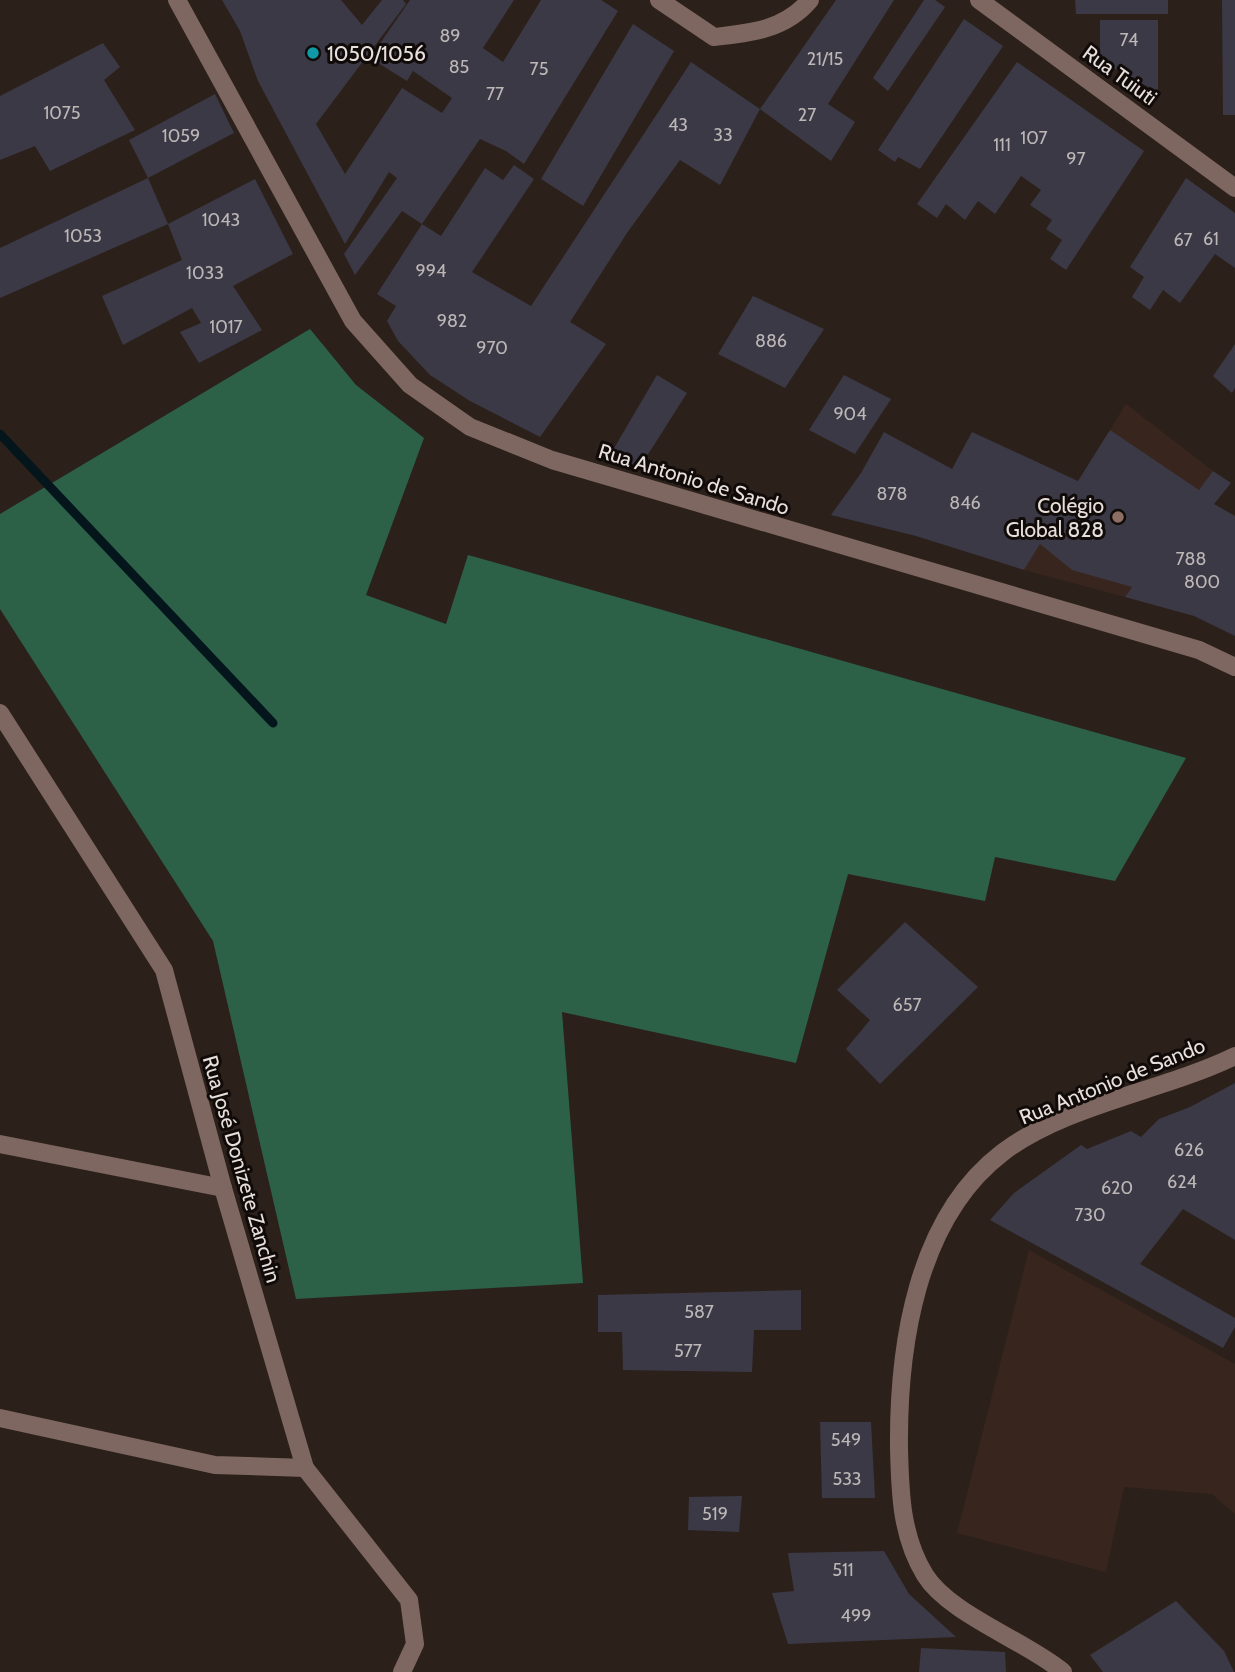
<svg xmlns="http://www.w3.org/2000/svg" width="1235" height="1672" viewBox="0 0 1235 1672" font-family="Cabin,sans-serif">
<style>
.built{fill:#38261e}
.forest{fill:#2c6148}
.lines{fill:none;stroke-linecap:round;stroke-linejoin:round}
.stream{stroke:#04151c;stroke-width:9}
.building{fill:#3a3945}
.minor{stroke:#7e6760;stroke-width:18}
.culture-dot{fill:#0f9aa8;stroke:#100b09;stroke-width:2.5}
.education-dot{fill:#8d6e63;stroke:#100b09;stroke-width:2.5}
.labels{text-anchor:middle;dominant-baseline:central;stroke-width:6;stroke-linejoin:round;paint-order:stroke}
.number-label{font-size:18px;fill:#bcb6b6}
.poi-label{font-size:21px;fill:#e7dfdb;stroke:#100b09;text-anchor:start}
.street-label{font-size:21px;fill:#e7dfdb;stroke:#100b09}
</style>
<rect width="100%" height="100%" fill="#2c201b"/>
<g class="built">
<path d="M1126 404 1213 471 1125 597 1024 570Z"/>
<path d="M1029 1250 1235 1364V1514L1212 1494 1124 1487 1106 1572 957 1533Z"/>
</g>
<path class="forest" d="M310 329 356 385 424 438 366 595 446 624 468 555 1186 758 1115 881 995 857 985 901 848 874 796 1063 562 1012 583 1283 296 1299 213 941 0 609V514Z"/>
<g class="lines">
<path class="stream" d="M0 434 273 723"/>
</g>
<g class="building">
<path d="M222 0H341L362 25 382 0H403L406 4 316 124 345 174 402 88 442 113 452 98 413 71 407 81 370 58 410 0H514L483 48 503 62 541 0H601L618 11 524 164 506 151 480 139 422 224 402 211 355 275 344 254 397 178 389 172 345 244 258 81 240 31Z"/>
<path d="M836 0H894L828 104 855 122 831 161 760 109Z"/>
<path d="M924 0H935L945 7 888 91 873 78Z"/>
<path d="M1075 0H1168V14H1076Z"/>
<path d="M1222 0H1235V115H1223Z"/>
<path d="M964 19 1003 46 920 169 898 157 895 162 878 150Z"/>
<path d="M1100 20H1158V92L1100 61Z"/>
<path d="M633 24 674 51 583 206 541 179Z"/>
<path d="M103 43 120 67 104 80 135 130 50 171 35 146 0 160V96Z"/>
<path d="M691 62 760 109 720 185 680 160 627 233 570 322 606 344 540 437 470 401 430 375 398 341 387 321 396 306 377 294 422 224 441 236 485 168 503 180 514 165 534 179 472 272 531 306Z"/>
<path d="M1017 62 1144 151 1066 270 1050 259 1062 240 1046 229 1052 220 1030 205 1041 190 1021 176 995 214 978 201 965 220 946 204 937 218 917 204Z"/>
<path d="M215 94 234 133 148 178 129 140Z"/>
<path d="M148 178 168 224 0 298V248Z"/>
<path d="M1186 178 1235 213V268L1215 254 1180 303 1163 290 1150 310 1132 297 1144 277 1130 267Z"/>
<path d="M255 179 293 254 233 286 262 330 199 363 180 332 201 323 192 308 123 345 102 296 182 260 168 224Z"/>
<path d="M753 296 824 329 785 388 718 354Z"/>
<path d="M1235 344V388L1232 393 1213 376Z"/>
<path d="M657 375 687 393 640 467 610 455Z"/>
<path d="M844 375 891 399 855 454 809 430Z"/>
<path d="M1110 430 1199 490 1213 471 1231 483 1214 504 1235 516V636L1194 616 1125 597 1132 587 1072 570 1040 544 1024 570 916 536 831 515 861 473 884 432 952 469 972 432 1078 481Z"/>
<path d="M905 922 978 987 880 1084 846 1049 870 1020 837 990Z"/>
<path d="M1235 1083V1240L1183 1209 1140 1264 1235 1318V1327L1223 1348 990 1220 1014 1193 1081 1145 1087 1149 1131 1131 1141 1137 1159 1119 1190 1107Z"/>
<path d="M801 1290V1330H754L752 1372 623 1370 622 1332H598V1295Z"/>
<path d="M820 1422H871L875 1498H822Z"/>
<path d="M742 1496 739 1532 688 1530 689 1497Z"/>
<path d="M884 1551 909 1594 956 1637 788 1644 772 1593 794 1591 788 1553Z"/>
<path d="M1176 1601 1224 1651 1234 1672H1103L1090 1655Z"/>
<path d="M921 1648 1005 1652 1006 1672H919Z"/>
</g>
<g class="lines">
<g class="minor">
<path d="M177 0 353 321 410 385 470 427 552 460 1199 650 1235 667"/>
<path d="M659 0 714 37C750 33 785 30 810 0"/>
<path d="M979 0 1235 188"/>
<path d="M0 713 164 970 223 1188 305 1468 409 1600 415 1644 402 1672"/>
<path d="M0 1144 223 1188"/>
<path d="M0 1418 215 1465 305 1468"/>
<path d="M1063 1672C1026 1641 949 1614 925 1575 901 1536 900 1492 899 1448 898 1347 916 1219 1002 1153 1064 1105 1163 1091 1235 1056"/>
</g>
</g>
<circle class="culture-dot" cx="313" cy="53" r="7"/>
<circle class="education-dot" cx="1118" cy="517" r="7"/>
<g class="labels">
<g class="number-label">
<text x="450" y="36">89</text>
<text x="1129" y="40">74</text>
<text x="825" y="59">21/15</text>
<text x="459" y="67">85</text>
<text x="539" y="69">75</text>
<text x="495" y="94">77</text>
<text x="62" y="113">1075</text>
<text x="807" y="115">27</text>
<text x="678" y="125">43</text>
<text x="723" y="135">33</text>
<text x="181" y="136">1059</text>
<text x="1034" y="138">107</text>
<text x="1002" y="145">111</text>
<text x="1076" y="159">97</text>
<text x="221" y="220">1043</text>
<text x="83" y="236">1053</text>
<text x="1211" y="239">61</text>
<text x="1183" y="240">67</text>
<text x="431" y="271">994</text>
<text x="205" y="273">1033</text>
<text x="452" y="321">982</text>
<text x="226" y="327">1017</text>
<text x="771" y="341">886</text>
<text x="492" y="348">970</text>
<text x="850" y="414">904</text>
<text x="892" y="494">878</text>
<text x="965" y="503">846</text>
<text x="1191" y="559">788</text>
<text x="1202" y="582">800</text>
<text x="907" y="1005">657</text>
<text x="1189" y="1150">626</text>
<text x="1182" y="1182">624</text>
<text x="1117" y="1188">620</text>
<text x="1090" y="1215">730</text>
<text x="699" y="1312">587</text>
<text x="688" y="1351">577</text>
<text x="846" y="1440">549</text>
<text x="847" y="1479">533</text>
<text x="715" y="1514">519</text>
<text x="843" y="1570">511</text>
<text x="856" y="1616">499</text>
</g>
<g class="poi-label">
<text x="327" y="53">1050/1056</text>
<text x="1104" y="505" text-anchor="end">Colégio<tspan x="1104" dy="24">Global 828</tspan></text>
</g>
<g class="street-label">
<text transform="translate(1120 75) rotate(36)">Rua Tuiuti</text>
<text transform="translate(694 479) rotate(17)">Rua Antonio de Sando</text>
<text transform="translate(1112 1081) rotate(-22)">Rua Antonio de Sando</text>
<text transform="translate(242 1169) rotate(74)">Rua José Donizete Zanchin</text>
</g>
</g>
</svg>
